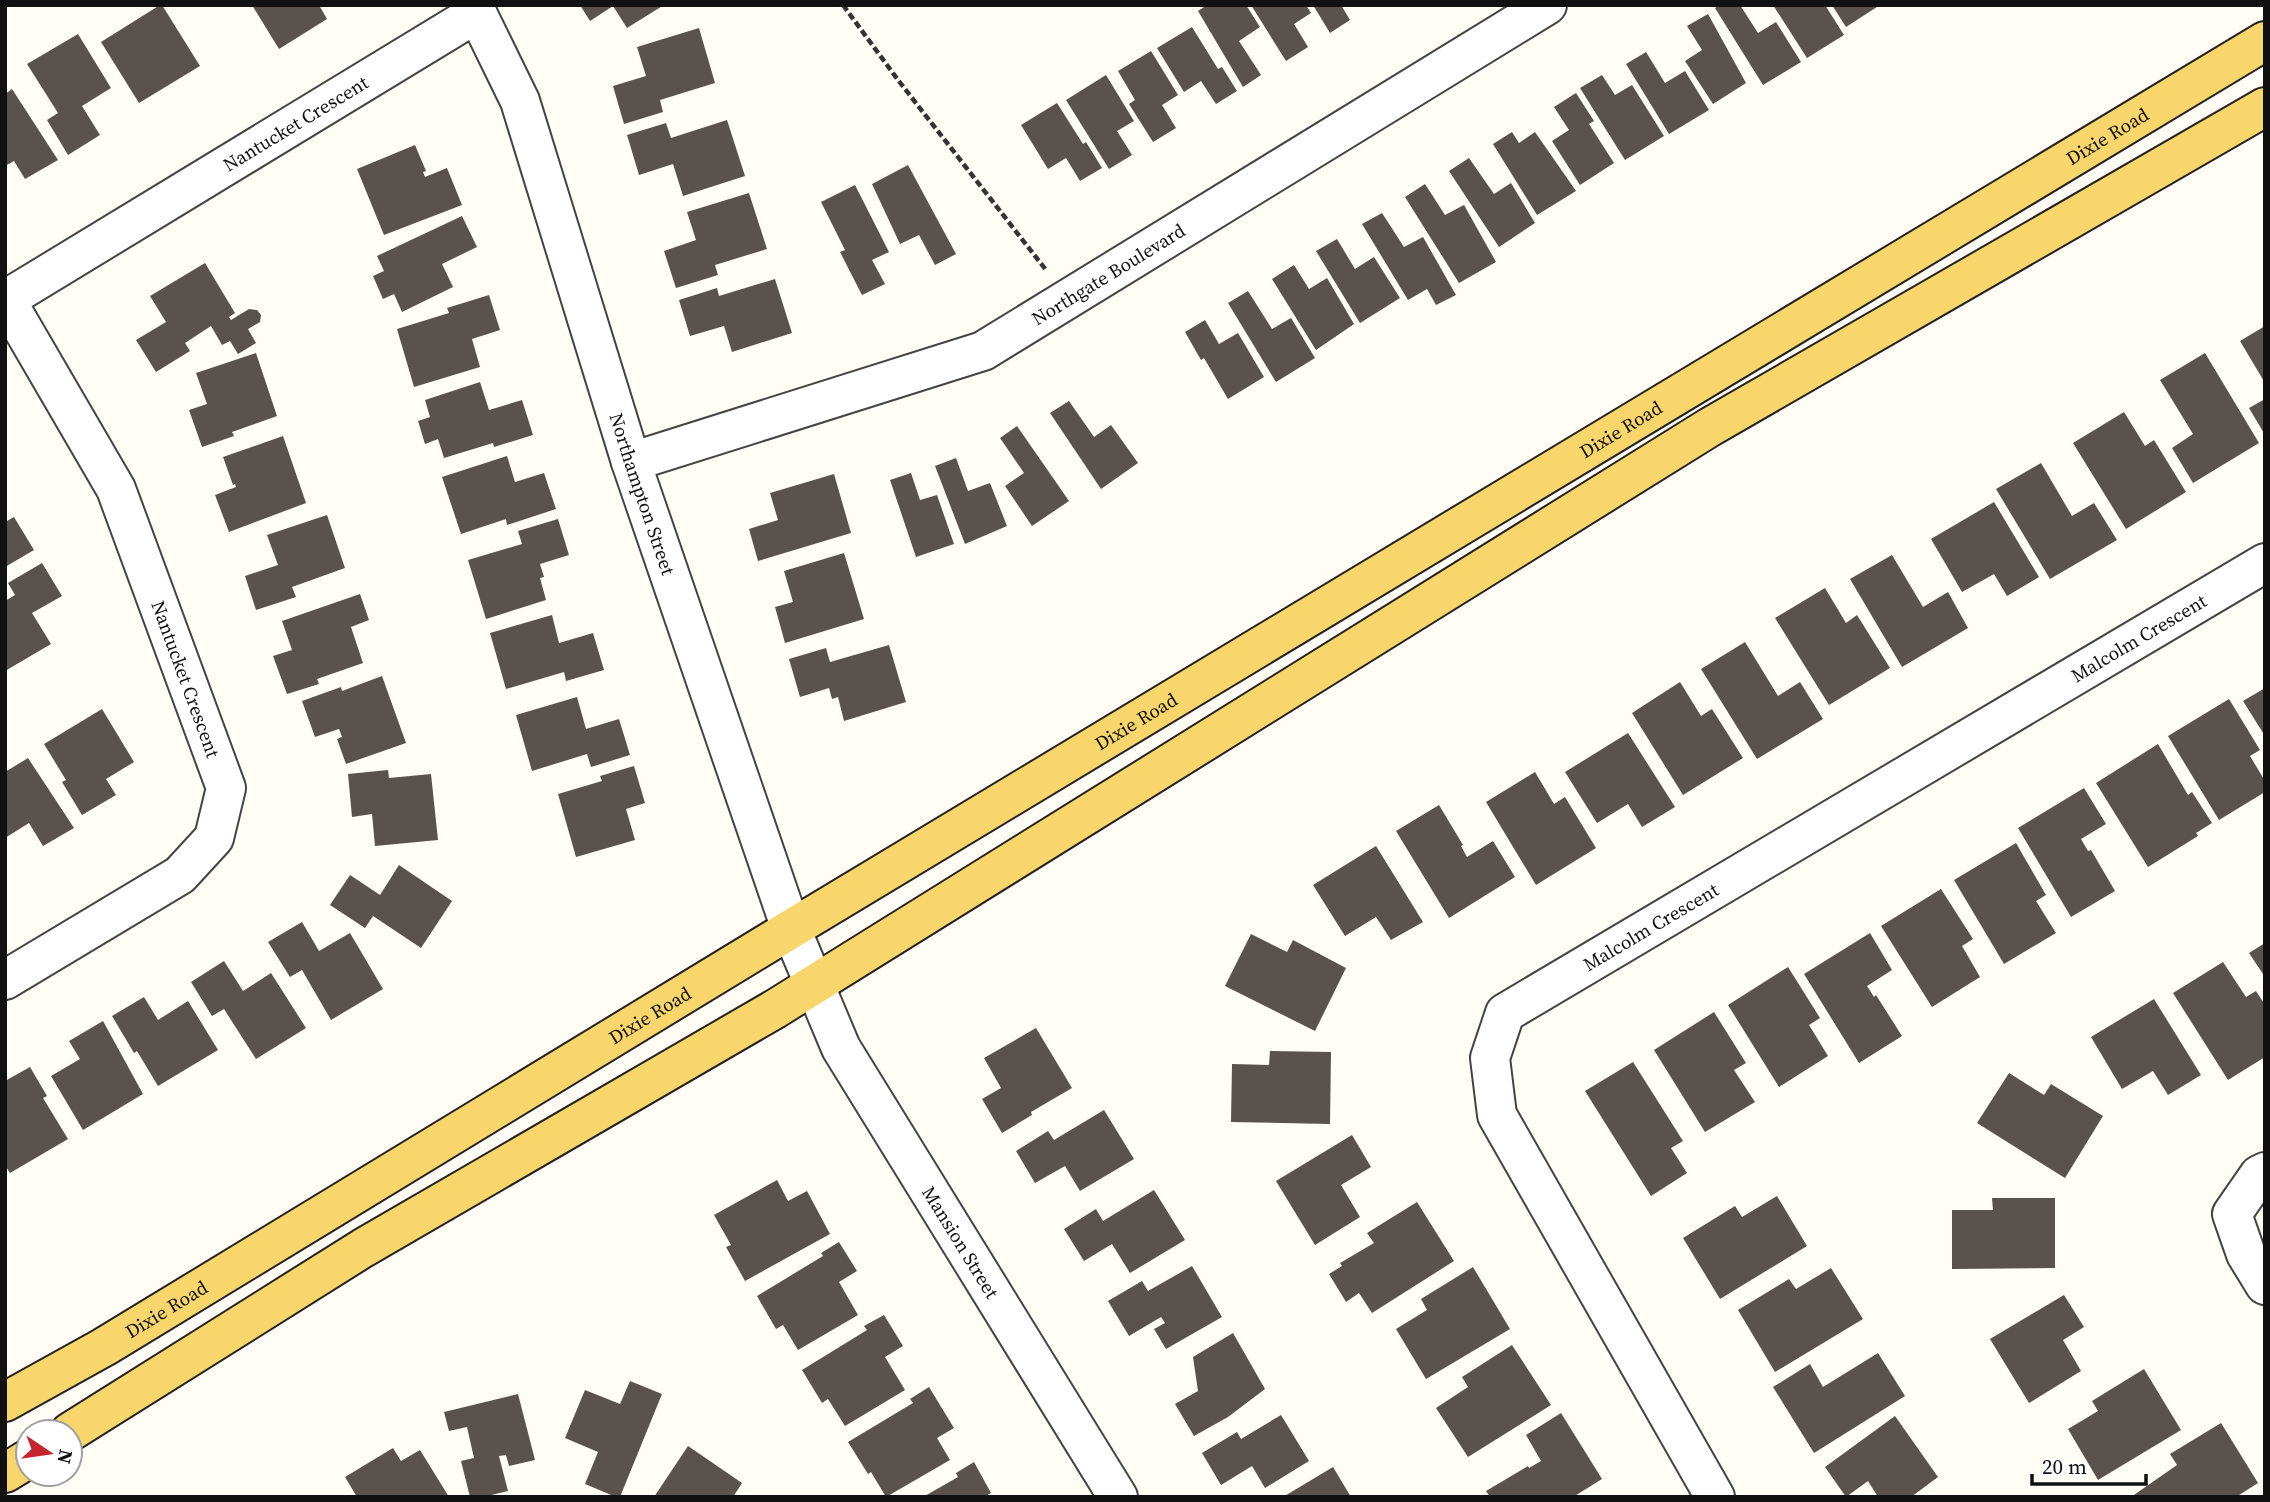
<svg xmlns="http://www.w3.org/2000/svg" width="2270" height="1502" viewBox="0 0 2270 1502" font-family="'Source Serif 4',serif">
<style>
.building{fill:#5a524d}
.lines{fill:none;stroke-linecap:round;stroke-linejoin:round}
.minor-casing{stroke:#444;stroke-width:42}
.major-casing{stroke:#222;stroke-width:42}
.path{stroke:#333;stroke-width:4.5;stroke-dasharray:7 3.5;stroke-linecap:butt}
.minor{stroke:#fff;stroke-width:38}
.major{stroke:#f9d66b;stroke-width:38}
.labels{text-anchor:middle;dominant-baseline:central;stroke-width:7;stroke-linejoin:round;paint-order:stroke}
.street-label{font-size:19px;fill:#111;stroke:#fff}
</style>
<rect width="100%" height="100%" fill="#fffdf5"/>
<g class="building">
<path d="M160 5H162L200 66 139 103 101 42Z"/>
<path d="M252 5H319L327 19 279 49Z"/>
<path d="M580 5H664L627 28 613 6 590 21Z"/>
<path d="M1207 5H1246L1260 27 1239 41 1261 75 1243 87 1198 11Z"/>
<path d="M1251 5H1306L1311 13 1294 24 1308 47 1286 61Z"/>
<path d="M1313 5H1341L1350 20 1330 33Z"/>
<path d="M1720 5H1740L1758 33 1776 22 1801 62 1763 85 1715 8Z"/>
<path d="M1773 5H1825L1844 35 1807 58Z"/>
<path d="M1832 5H1880L1846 27Z"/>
<path d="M1708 14 1746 83 1713 104 1685 61 1702 50 1687 26Z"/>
<path d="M1192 27 1218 69 1222 67 1237 91 1216 104 1201 81 1184 92 1157 48Z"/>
<path d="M699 28 715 83 660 100 663 112 624 124 613 86 646 76 637 47Z"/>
<path d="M78 34 111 88 82 106 100 135 68 155 47 120 58 113 27 64Z"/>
<path d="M1151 51 1178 95 1162 105 1176 128 1153 142 1129 104 1135 100 1118 71Z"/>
<path d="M1646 52 1665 83 1685 71 1709 110 1669 134 1626 64Z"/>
<path d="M1106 75 1134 121 1117 131 1132 155 1109 169 1066 100Z"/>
<path d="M1602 75 1615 95 1632 85 1664 136 1625 160 1580 88Z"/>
<path d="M12 89 58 160 25 179 14 161 5 166V94Z"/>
<path d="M1576 93 1594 121 1589 124 1614 163 1580 185 1552 141 1569 130 1554 107Z"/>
<path d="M1057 103 1083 144 1086 142 1102 168 1080 181 1066 158 1048 169 1021 125Z"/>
<path d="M727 120 745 176 683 196 673 164 639 175 627 135 666 123 671 138Z"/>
<path d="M1512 132 1519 143 1535 132 1576 191 1537 215 1493 144Z"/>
<path d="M415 145 426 171 423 172 425 177 447 168 462 205 384 235 357 169Z"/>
<path d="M1469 158 1494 194 1511 183 1535 223 1499 247 1449 171Z"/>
<path d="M908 165 956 254 935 265 919 235 900 244 872 184Z"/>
<path d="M1425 184 1445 215 1464 205 1496 262 1459 283 1405 197Z"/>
<path d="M855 185 889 252 872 260 885 284 862 295 840 252 845 250 821 202Z"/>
<path d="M749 193 767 249 715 265 718 275 676 288 664 251 696 240 687 212Z"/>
<path d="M1382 213 1404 247 1423 237 1456 295 1436 305 1427 289 1408 300 1362 224Z"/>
<path d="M462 216 477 247 442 264 453 287 402 312 394 294 383 299 373 276 384 271 377 256Z"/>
<path d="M1337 239 1355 269 1374 257 1400 298 1360 323 1316 251Z"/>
<path d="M205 263 235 313 229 317 231 320 249 309 257 310 261 315 260 322 248 329 256 343 238 354 230 341 222 345 211 326 185 343 190 351 156 372 136 340 166 322 150 296Z"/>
<path d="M1294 265 1309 289 1327 278 1354 324 1316 350 1272 279Z"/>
<path d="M775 279 792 333 732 352 724 326 690 336 679 300 717 288 719 296Z"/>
<path d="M1248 291 1272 329 1291 318 1315 358 1276 382 1228 303Z"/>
<path d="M489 295 500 330 472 339 480 367 414 387 397 329 449 313 447 308Z"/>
<path d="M1205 320 1219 344 1238 333 1264 377 1228 399 1204 358 1201 360 1185 332Z"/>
<path d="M2265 326V383L2240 341Z"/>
<path d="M256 353 277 416 232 432 234 436 202 447 189 410 207 404 196 373Z"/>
<path d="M2205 353 2259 443 2193 483 2172 448 2193 434 2160 380Z"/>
<path d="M480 382 489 410 522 400 533 435 494 447 493 443 444 458 438 439 425 444 418 421 430 417 425 400Z"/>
<path d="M2265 399V435L2249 408Z"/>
<path d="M1069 401 1094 437 1111 425 1138 463 1101 489 1050 413Z"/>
<path d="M2124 412 2145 446 2154 440 2186 492 2126 529 2073 443Z"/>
<path d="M1017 426 1069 501 1032 526 1005 486 1024 473 1000 438Z"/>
<path d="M283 436 306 503 229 532 215 495 236 487 235 484 233 485 223 457Z"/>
<path d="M507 456 515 482 544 473 556 509 507 525 506 519 461 534 442 477Z"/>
<path d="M956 458 968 491 990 483 1007 526 965 544 935 466Z"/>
<path d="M2041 463 2072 516 2094 503 2117 540 2050 579 1996 489Z"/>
<path d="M911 473 920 500 937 495 954 544 916 557 890 480Z"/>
<path d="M834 474 851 533 758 561 749 529 778 520 770 493Z"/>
<path d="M1994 502 2039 577 2007 596 1994 574 1962 592 1931 539Z"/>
<path d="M327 515 345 568 292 587 296 597 256 610 245 576 278 565 267 535Z"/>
<path d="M14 517 34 550 5 567V522Z"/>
<path d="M558 519 569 555 540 564 544 577 540 578 546 600 486 619 468 560 522 544 518 531Z"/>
<path d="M844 553 864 619 785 643 775 607 793 602 784 571Z"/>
<path d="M1892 555 1923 607 1948 592 1968 628 1902 667 1850 579Z"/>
<path d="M42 563 62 596 32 613 51 644 5 671V601L15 595 8 583Z"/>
<path d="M1825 588 1846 623 1857 615 1890 668 1829 705 1775 618Z"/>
<path d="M360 594 369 620 351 627 363 663 317 679 319 684 287 694 273 656 292 650 282 621Z"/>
<path d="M552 615 559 643 593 633 604 670 566 681 564 672 506 689 490 633Z"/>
<path d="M1745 642 1778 696 1800 682 1823 719 1757 759 1701 669Z"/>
<path d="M889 645 906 702 844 721 838 697 832 699 829 688 800 697 789 659 826 648 830 662Z"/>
<path d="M382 676 406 743 346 764 337 739 342 737 339 729 315 737 302 701 341 687 342 691Z"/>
<path d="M1680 682 1701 716 1712 709 1743 758 1683 795 1632 713Z"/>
<path d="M2265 688V736L2243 701Z"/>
<path d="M577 697 586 729 619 719 630 755 591 767 587 754 532 771 516 715Z"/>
<path d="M2229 699 2260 750 2250 756 2265 781V792L2219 820 2168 736Z"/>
<path d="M102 709 134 762 106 779 116 795 82 815 62 782 66 780 44 744Z"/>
<path d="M1628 733 1675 807 1642 827 1628 804 1597 823 1565 772Z"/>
<path d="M2158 744 2188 795 2192 792 2212 823 2196 833 2198 836 2148 867 2096 783Z"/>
<path d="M28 758 74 828 43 846 29 823 5 838V772Z"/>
<path d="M634 766 645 803 626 809 635 840 576 857 558 794 602 781 600 776Z"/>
<path d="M388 770 389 778 431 774 438 840 375 846 372 814 352 817 348 774Z"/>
<path d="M1535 772 1554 804 1565 797 1596 848 1536 885 1486 802Z"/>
<path d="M2084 788 2106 824 2081 839 2088 851 2091 850 2115 891 2071 917 2018 828Z"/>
<path d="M1439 805 1463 845 1461 846 1467 857 1493 841 1515 877 1449 918 1396 831Z"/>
<path d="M2016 843 2046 895 2036 901 2056 933 2004 964 1954 880Z"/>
<path d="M1376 846 1423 922 1391 940 1376 917 1345 936 1313 885Z"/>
<path d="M399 865 452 901 421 948 373 916 365 928 330 905 350 875 380 895Z"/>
<path d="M1941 889 1973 939 1962 946 1980 977 1932 1007 1881 926Z"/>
<path d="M302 922 319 951 350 933 383 989 331 1020 302 970 290 977 268 942Z"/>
<path d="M1870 933 1892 970 1867 986 1874 997 1876 995 1902 1036 1859 1063 1804 974Z"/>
<path d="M1251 934 1287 952 1293 940 1346 968 1315 1031 1225 986Z"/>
<path d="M2265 943V977L2249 953Z"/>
<path d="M224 961 243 991 271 973 306 1028 256 1059 224 1009 212 1016 191 982Z"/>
<path d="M2223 962 2246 997 2256 991 2265 1005V1057L2228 1080 2173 993Z"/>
<path d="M1788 967 1820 1018 1809 1025 1828 1056 1779 1087 1728 1005Z"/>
<path d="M144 997 158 1020 188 1001 218 1050 158 1086 137 1051 134 1053 112 1016Z"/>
<path d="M2154 999 2201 1075 2168 1095 2153 1071 2122 1089 2091 1037Z"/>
<path d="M1714 1012 1746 1063 1734 1070 1755 1102 1705 1132 1654 1050Z"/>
<path d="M103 1021 143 1094 83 1130 51 1076 80 1059 69 1041Z"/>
<path d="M1036 1028 1072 1088 1031 1112 1032 1115 1002 1133 982 1099 1001 1088 984 1058Z"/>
<path d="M1270 1051 1331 1052 1330 1124 1231 1122 1232 1064 1269 1065Z"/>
<path d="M1633 1062 1683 1141 1671 1148 1687 1173 1651 1196 1585 1091Z"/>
<path d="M30 1067 47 1096 43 1098 68 1139 10 1173 5 1165V1081Z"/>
<path d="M2009 1073 2044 1095 2051 1084 2103 1116 2065 1178 1977 1123Z"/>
<path d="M1104 1110 1134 1159 1080 1191 1065 1166 1035 1183 1016 1151 1048 1131 1054 1140Z"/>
<path d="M1352 1135 1371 1167 1341 1185 1360 1217 1315 1245 1276 1181Z"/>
<path d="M777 1180 788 1201 807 1191 830 1234 745 1281 726 1247 731 1245 714 1215Z"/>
<path d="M1154 1190 1185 1240 1130 1273 1112 1244 1084 1261 1064 1229 1096 1209 1103 1221Z"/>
<path d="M1777 1196 1807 1246 1720 1299 1683 1238 1735 1206 1742 1217Z"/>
<path d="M1992 1198H2055V1268L1952 1269V1210H1993Z"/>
<path d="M1417 1202 1454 1261 1372 1313 1359 1293 1346 1302 1329 1274 1342 1266 1340 1263 1374 1243 1367 1233Z"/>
<path d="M839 1242 857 1271 839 1282 858 1315 798 1350 783 1325 776 1329 757 1296 823 1256 821 1253Z"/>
<path d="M1192 1266 1222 1317 1166 1349 1154 1329 1165 1323 1161 1317 1129 1336 1108 1301 1142 1281 1148 1291Z"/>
<path d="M1473 1267 1510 1329 1426 1379 1396 1329 1427 1310 1421 1299Z"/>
<path d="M1831 1268 1863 1319 1775 1372 1738 1310 1789 1279 1796 1289Z"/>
<path d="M2064 1295 2084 1327 2063 1340 2081 1371 2029 1403 1990 1339Z"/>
<path d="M884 1315 903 1346 885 1357 905 1390 845 1426 828 1399 822 1403 802 1370 867 1330 864 1326Z"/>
<path d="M1233 1333 1265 1389 1228 1417 1194 1436 1175 1404 1198 1391 1193 1357Z"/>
<path d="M1512 1345 1551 1405 1468 1457 1436 1408 1468 1387 1462 1377Z"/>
<path d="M1878 1353 1905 1396 1814 1453 1773 1387 1810 1364 1823 1387Z"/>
<path d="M2144 1369 2181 1430 2098 1480 2068 1429 2098 1411 2092 1401Z"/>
<path d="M630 1381 662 1394 620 1497H616L585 1484 598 1452 565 1438 585 1390 620 1404Z"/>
<path d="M929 1387 954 1428 937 1438 950 1460 886 1497 871 1472 868 1474 848 1442 913 1403 910 1399Z"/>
<path d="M518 1394 535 1460 509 1466 506 1455 499 1456 508 1491 483 1497H470L461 1461 474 1458 467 1427 449 1431 444 1412Z"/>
<path d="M1561 1413 1602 1479 1573 1497H1490L1486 1491 1528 1466 1529 1468 1541 1461 1526 1435Z"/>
<path d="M1281 1415 1309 1461 1265 1488 1252 1466 1221 1485 1202 1453 1237 1432 1241 1439Z"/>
<path d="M1895 1416 1938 1477 1911 1497H1878L1868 1481 1846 1497 1825 1467Z"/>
<path d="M2221 1423 2258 1483 2236 1497H2131L2177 1465 2170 1454Z"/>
<path d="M688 1446 742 1483 733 1497H654Z"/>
<path d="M393 1448 401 1461 420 1450 449 1497H357L345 1477Z"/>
<path d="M974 1462 991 1493 984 1497H923L958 1477 956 1473Z"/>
<path d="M1333 1467 1351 1497H1283Z"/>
</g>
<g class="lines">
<defs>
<g id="minor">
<path id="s1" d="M470 5 477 13 520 101 631 462 791 929 841 1048 1118 1497"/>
<path id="s2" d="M5 300 477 13"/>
<path id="s3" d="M631 462 983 351 1547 5"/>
<path d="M5 980 180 875 214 838 226 788 116 489 6 300"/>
<path d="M2265 1172 2259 1175 2232 1214 2246 1254 2265 1285"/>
<path id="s4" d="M1715 1497 1497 1115 1490 1058 1505 1013 2265 563"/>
</g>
<g id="major">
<path id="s5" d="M5 1402 104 1347 791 929 2265 41"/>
<path d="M70 1432 363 1248 775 1009 1710 427 2265 107"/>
<path d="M5 1473 28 1459"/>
</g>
</defs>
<use href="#minor" class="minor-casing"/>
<use href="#major" class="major-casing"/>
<path class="path" d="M843 5 898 80 1046 270"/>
<use href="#minor" class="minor"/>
<use href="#major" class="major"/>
</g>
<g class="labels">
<g class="street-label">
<text stroke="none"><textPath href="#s2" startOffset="340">Nantucket Crescent</textPath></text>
<text stroke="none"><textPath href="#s5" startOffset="2454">Dixie Road</textPath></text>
<text stroke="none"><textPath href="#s3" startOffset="516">Northgate Boulevard</textPath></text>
<text stroke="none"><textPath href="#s5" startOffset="1886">Dixie Road</textPath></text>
<text stroke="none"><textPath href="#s1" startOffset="520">Northampton Street</textPath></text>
<text stroke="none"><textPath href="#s4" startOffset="1281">Malcolm Crescent</textPath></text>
<text transform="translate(186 679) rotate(70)">Nantucket Crescent</text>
<text stroke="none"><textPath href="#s5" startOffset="1320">Dixie Road</textPath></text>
<text stroke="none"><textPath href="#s4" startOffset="714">Malcolm Crescent</textPath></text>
<text stroke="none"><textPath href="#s5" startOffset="752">Dixie Road</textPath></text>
<text stroke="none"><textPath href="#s1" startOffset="1337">Mansion Street</textPath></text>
<text stroke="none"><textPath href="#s5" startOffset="186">Dixie Road</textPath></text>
</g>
</g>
<rect width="2270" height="1502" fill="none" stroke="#111111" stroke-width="14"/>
<g transform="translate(49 1453) rotate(103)"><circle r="33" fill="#ffffff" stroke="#a0a0a0" stroke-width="2"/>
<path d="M0-5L12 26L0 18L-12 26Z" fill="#c4262e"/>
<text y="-10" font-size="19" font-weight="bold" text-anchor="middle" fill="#111111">N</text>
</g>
<path d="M2032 1474v10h114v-10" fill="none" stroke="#111111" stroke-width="3.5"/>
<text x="2042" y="1474" font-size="21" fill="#111111" stroke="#ffffff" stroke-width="5" paint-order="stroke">20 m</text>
</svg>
